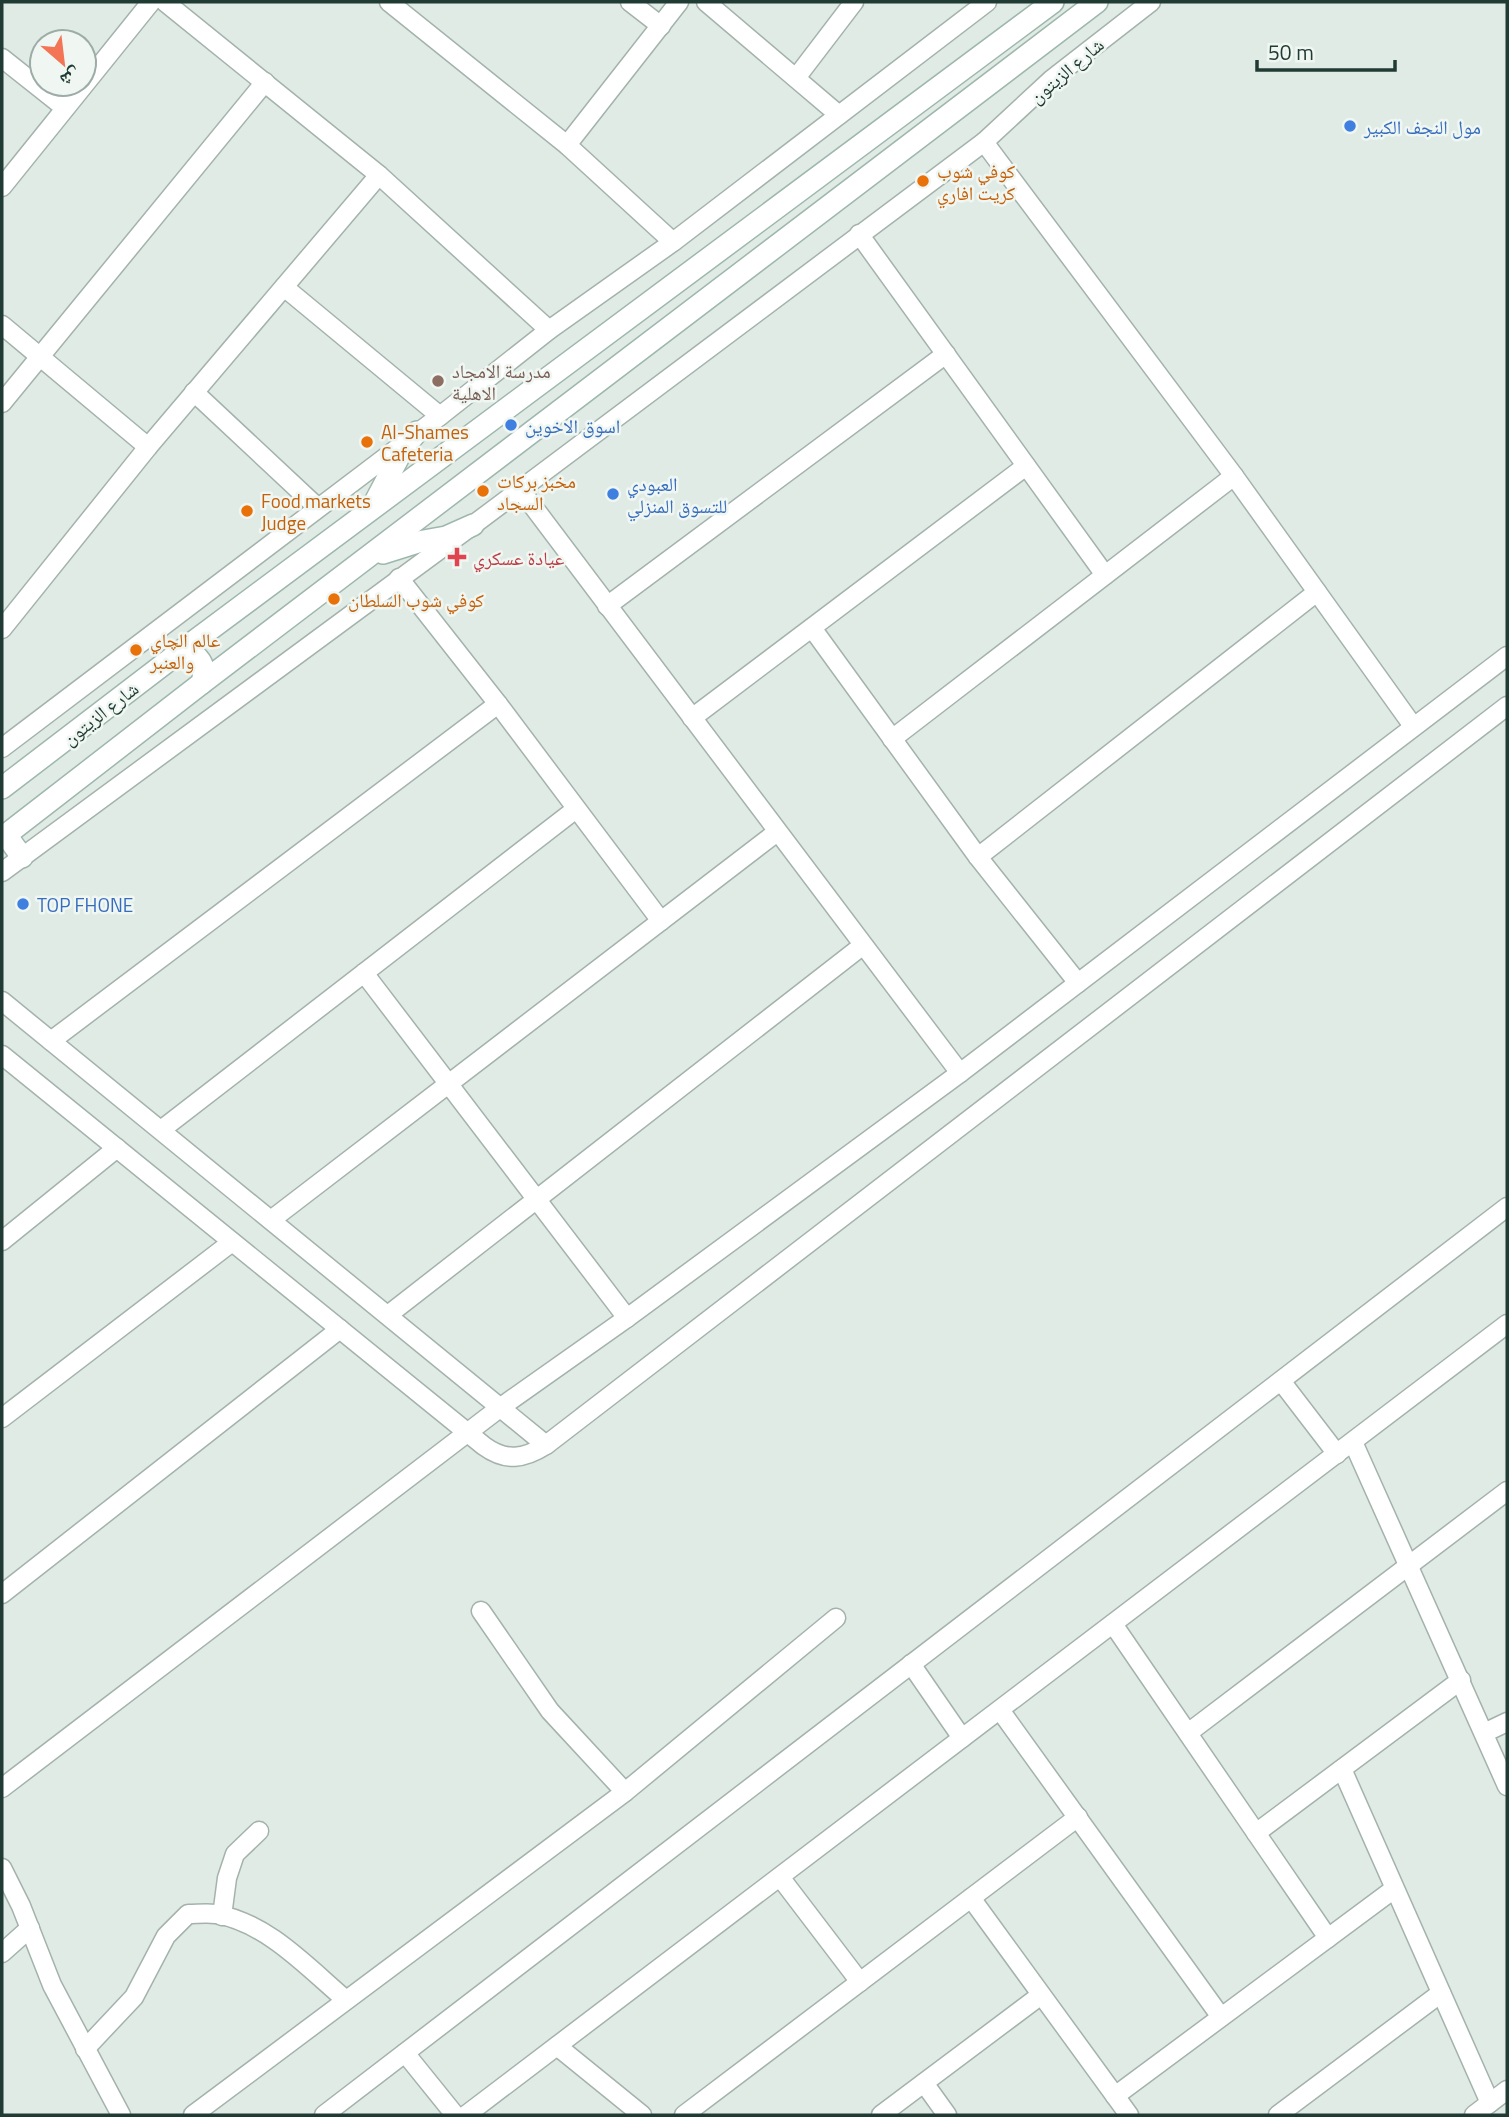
<svg xmlns="http://www.w3.org/2000/svg" width="1509" height="2117" viewBox="0 0 1509 2117" font-family="'Titillium Web','Noto Naskh Arabic',sans-serif">
<style>
.lines{fill:none;stroke-linecap:round;stroke-linejoin:round}
.minor-casing{stroke:#a3b3ac;stroke-width:21}
.secondary-casing{stroke:#9eb7ad;stroke-width:24}
.minor{stroke:#fff;stroke-width:18}
.secondary{stroke:#fff;stroke-width:21}
.shop-dot{fill:#3f7fe0;stroke:#f0f7f3;stroke-width:2.5}
.food-dot{fill:#e8710a;stroke:#f0f7f3;stroke-width:2.5}
.education-dot{fill:#8d6e63;stroke:#f0f7f3;stroke-width:2.5}
.health-dot{fill:#e0444e;stroke:#f0f7f3;stroke-width:2.5}
.labels{text-anchor:middle;dominant-baseline:central;stroke-width:5;stroke-linejoin:round;paint-order:stroke}
.street-label{font-size:19px;fill:#203b33;stroke:#f0f7f3}
.shop-label{font-size:19px;fill:#366cbe;stroke:#f0f7f3;text-anchor:start}
.food-label{font-size:19px;fill:#c56008;stroke:#f0f7f3;text-anchor:start}
.education-label{font-size:19px;fill:#785e54;stroke:#f0f7f3;text-anchor:start}
.health-label{font-size:19px;fill:#be3a42;stroke:#f0f7f3;text-anchor:start}
</style>
<rect width="100%" height="100%" fill="#e0ebe5"/>
<g class="lines">
<defs>
<g id="minor">
<path d="M165 2 379 175 549 330"/>
<path d="M389 2 567 145 673 242"/>
<path d="M630 2 661 26"/>
<path d="M706 2 839 115"/>
<path d="M2 58 65 108"/>
<path d="M796 78 854 2"/>
<path d="M984 142 1234 476 1413 726"/>
<path d="M567 145 679 2"/>
<path d="M2 187 151 2"/>
<path d="M859 234 1105 575"/>
<path d="M284 287 440 416"/>
<path d="M2 325 148 447"/>
<path d="M194 392 317 507"/>
<path d="M2 403 265 82"/>
<path d="M520 489 960 1073"/>
<path d="M399 578 498 704 661 921"/>
<path d="M607 606 946 354"/>
<path d="M812 628 978 857 1078 983"/>
<path d="M2 629 148 447 379 175"/>
<path d="M692 718 1026 466"/>
<path d="M892 739 1234 476"/>
<path d="M2 748 440 416 549 330 673 242 987 2"/>
<path d="M978 857 1317 592"/>
<path d="M2 872 473 525 984 142 1052 79 1151 2"/>
<path d="M364 973 627 1318"/>
<path d="M2 1001 546 1445"/>
<path d="M51 1041 498 704"/>
<path d="M2 1055 484 1446C506 1462 524 1459 546 1445L1507 706"/>
<path d="M161 1130 576 809"/>
<path d="M271 1220 777 832"/>
<path d="M2 1241 117 1148"/>
<path d="M388 1315 862 946"/>
<path d="M1281 1381 1337 1454"/>
<path d="M2 1418 232 1242"/>
<path d="M1353 1442 1507 1786"/>
<path d="M2 1594 340 1329"/>
<path d="M481 1611 550 1711 625 1792"/>
<path d="M1113 1624 1328 1938"/>
<path d="M911 1664 962 1738"/>
<path d="M1000 1710 1221 2017"/>
<path d="M1188 1733 1507 1491"/>
<path d="M1484 1733 1507 1722"/>
<path d="M1342 1769 1490 2103"/>
<path d="M2 1788 501 1407 627 1318 960 1073 1507 656"/>
<path d="M1256 1833 1461 1680"/>
<path d="M2 1868 21 1906 52 1985 121 2115"/>
<path d="M780 1877 860 1982"/>
<path d="M971 1898 1129 2115"/>
<path d="M222 1916 227 1878 235 1854 259 1831"/>
<path d="M2 1953 30 1928"/>
<path d="M557 2046 642 2115"/>
<path d="M85 2049 134 1997 166 1936 188 1914C197 1914 207 1913 216 1914 268 1923 308 1968 346 2000"/>
<path d="M405 2053 455 2115"/>
<path d="M924 2083 947 2115"/>
<path d="M1115 2096 1394 1889"/>
<path d="M193 2115 625 1792 836 1618"/>
<path d="M324 2115 1507 1207"/>
<path d="M466 2115 1507 1324"/>
<path d="M684 2115 1078 1817"/>
<path d="M881 2115 1041 1995"/>
<path d="M1278 2115 1441 1993"/>
<path d="M1474 2115 1507 2090"/>
</g>
<g id="secondary">
<path d="M375 502 404 447 417 432"/>
<path d="M383 553 418 542 446 537 473 525"/>
<path d="M181 651C199 653 207 665 202 683"/>
<path d="M2 788 181 651 1053 2"/>
<path d="M6 835 22 857"/>
<path d="M2 838 202 683 1097 2"/>
</g>
</defs>
<use href="#minor" class="minor-casing"/>
<use href="#secondary" class="secondary-casing"/>
<use href="#minor" class="minor"/>
<use href="#secondary" class="secondary"/>
</g>
<g class="shop-dot">
<circle cx="1350" cy="126" r="7"/>
<circle cx="511" cy="425" r="7"/>
<circle cx="613" cy="494" r="7"/>
<circle cx="23" cy="904" r="7"/>
</g>
<g class="food-dot">
<circle cx="923" cy="181" r="7"/>
<circle cx="367" cy="442" r="7"/>
<circle cx="483" cy="491" r="7"/>
<circle cx="247" cy="511" r="7"/>
<circle cx="334" cy="599" r="7"/>
<circle cx="136" cy="650" r="7"/>
</g>
<circle class="education-dot" cx="438" cy="381" r="7"/>
<path class="health-dot" d="M453.5 546.5h7v7h7v7h-7v7h-7v-7h-7v-7h7z"/>
<g class="labels">
<g class="street-label">
<text transform="translate(1066 70) rotate(-40)">شارع الزيتون</text>
<text transform="translate(100 713) rotate(-38)">شارع الزيتون</text>
</g>
<g class="shop-label">
<text x="1364" y="126">مول النجف الكبير</text>
<text x="525" y="425">اسوق الاخوين</text>
<text x="627" y="483">العبودي<tspan x="627" dy="22">للتسوق المنزلي</tspan></text>
<text x="37" y="904">TOP FHONE</text>
</g>
<g class="food-label">
<text x="937" y="170">كوفي شوب<tspan x="937" dy="22">كريت افاري</tspan></text>
<text x="381" y="431">Al-Shames<tspan x="381" dy="22">Cafeteria</tspan></text>
<text x="497" y="480">مخبز بركات<tspan x="497" dy="22">السجاد</tspan></text>
<text x="261" y="500">Food markets<tspan x="261" dy="22">Judge</tspan></text>
<text x="348" y="599">كوفي شوب السلطان</text>
<text x="150" y="639">عالم الچاي<tspan x="150" dy="22">والعنبر</tspan></text>
</g>
<g class="education-label">
<text x="452" y="370">مدرسة الامجاد<tspan x="452" dy="22">الاهلية</tspan></text>
</g>
<g class="health-label">
<text x="473" y="557">عيادة عسكري</text>
</g>
</g>
<rect width="1509" height="2117" fill="none" stroke="#203b33" stroke-width="7"/>
<g transform="translate(63 63) rotate(152)"><circle r="33" fill="#f0f7f3" stroke="#9daca6" stroke-width="2"/>
<path d="M0-5L12 26L0 18L-12 26Z" fill="#f37555"/>
<text y="-10" font-size="19" font-weight="bold" text-anchor="middle" fill="#203b33">ش</text>
</g>
<path d="M1257 60v10h138v-10" fill="none" stroke="#203b33" stroke-width="3.5"/>
<text x="1268" y="60" font-size="21" fill="#203b33" stroke="#f0f7f3" stroke-width="5" paint-order="stroke">50 m</text>
</svg>
